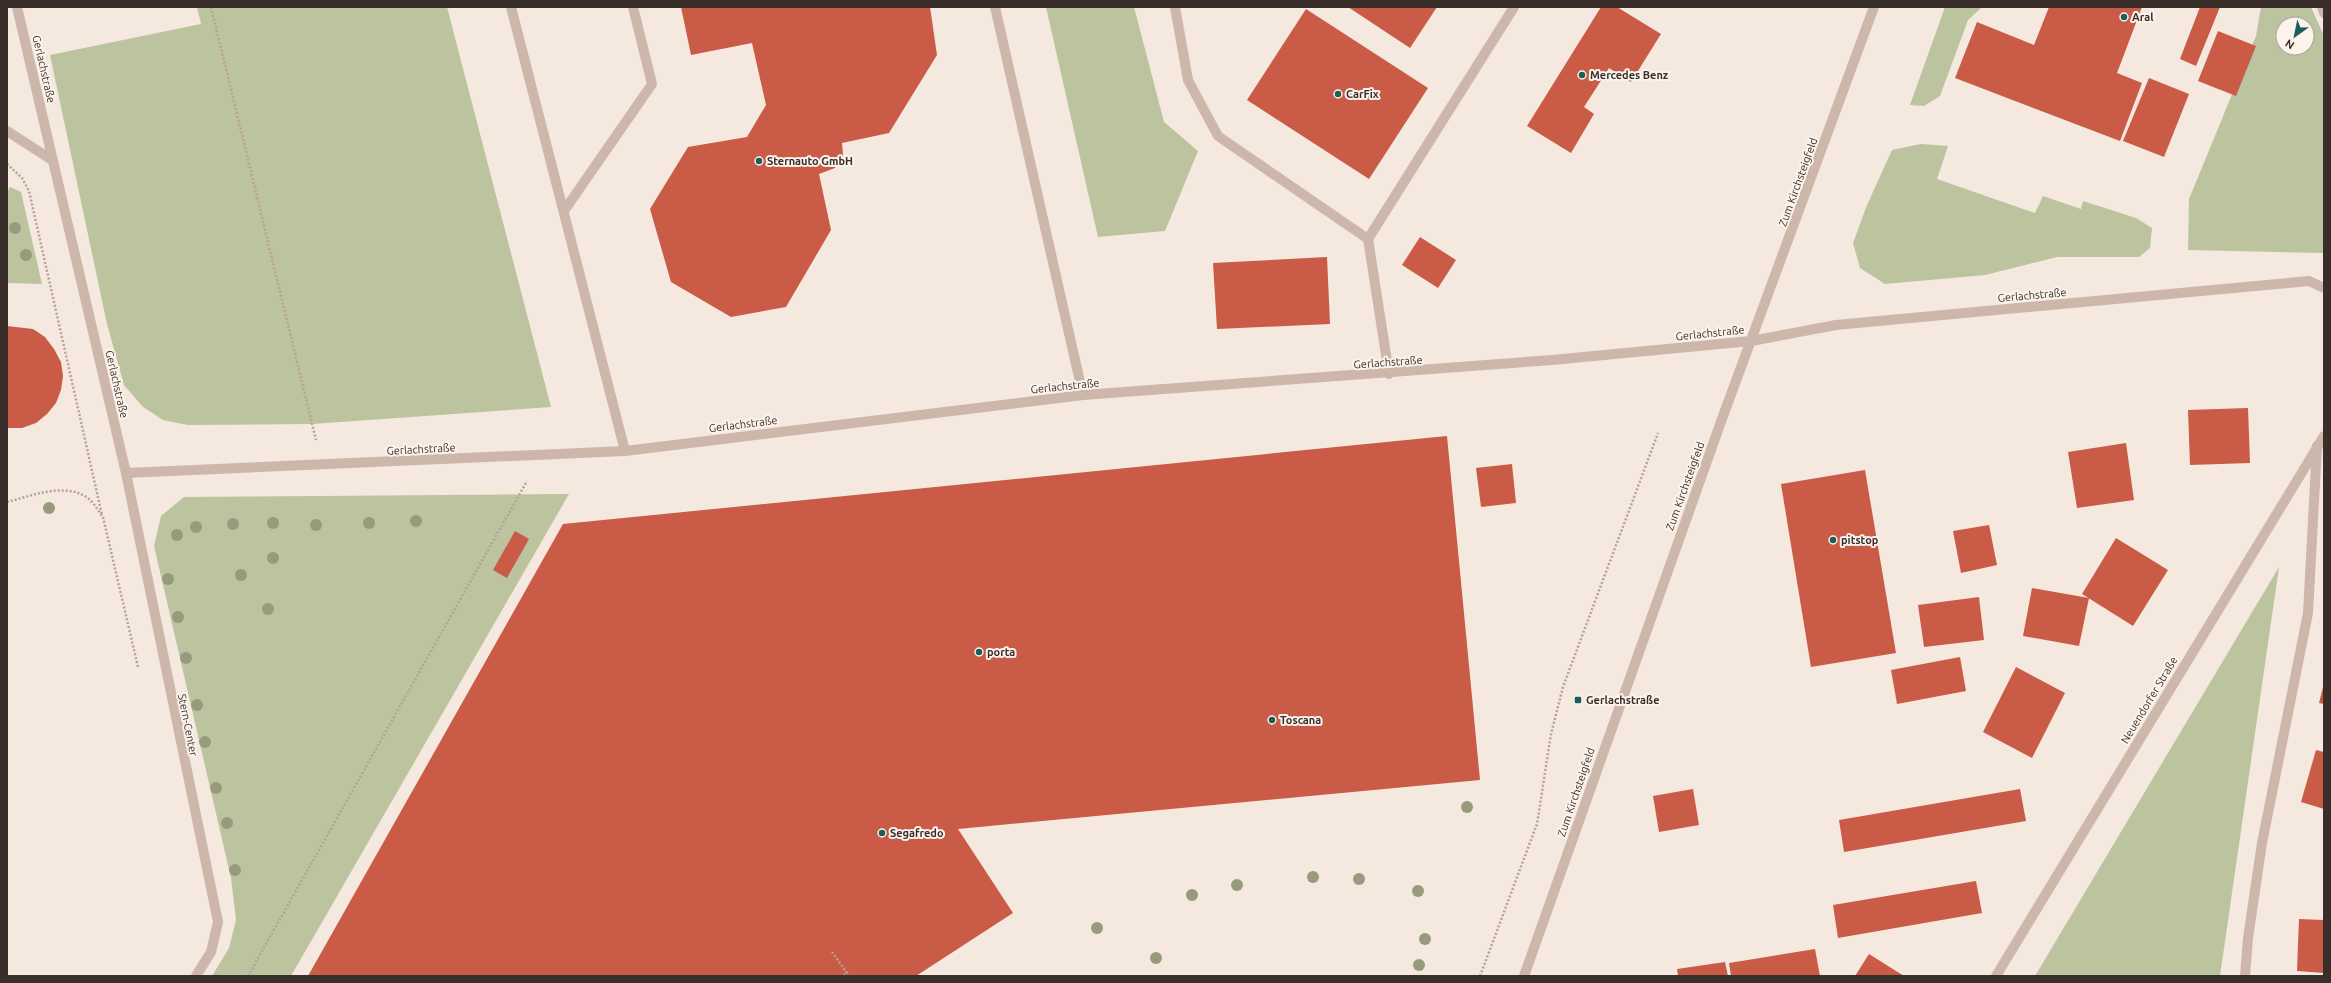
<svg xmlns="http://www.w3.org/2000/svg" width="2331" height="983" viewBox="0 0 2331 983" font-family="Ubuntu,sans-serif">
<style>
.green{fill:#bbc49e;fill-rule:evenodd}
.building{fill:#ca5b47}
.lines{fill:none;stroke-linecap:round;stroke-linejoin:round}
.path{stroke:#b9a194;stroke-width:2.5;stroke-dasharray:2 2;stroke-linecap:butt}
.service{stroke:#cdb7aa;stroke-width:10}
.minor{stroke:#cdb7aa;stroke-width:10}
.tertiary{stroke:#cdb7aa;stroke-width:10}
.tree{fill:#989a7d}
.poi-dot{fill:#1d5e5c;stroke:#fbf3ec;stroke-width:1.5}
.labels{text-anchor:middle;dominant-baseline:central;stroke-width:4;stroke-linejoin:round;paint-order:stroke}
.poi-label{font-size:11px;font-weight:bold;fill:#3a2e2a;stroke:#fbf3ec;text-anchor:start}
.street-label{font-size:11px;fill:#3a2e2a;stroke:#fbf3ec}
</style>
<rect width="100%" height="100%" fill="#f4e8df"/>
<g class="green">
<path d="M197 7H447L551 407 312 424 188 425 163 420 143 407 124 385 107 324 50 55 201 24Z"/>
<path d="M1046 7H1134L1164 122 1198 151 1165 231 1098 237Z"/>
<path d="M1945 7H1982L1968 20 1940 96 1924 106 1910 105Z"/>
<path d="M2261 7H2311L2324 36V253L2188 250 2189 199 2256 36ZM2283 24H2307V48H2283Z"/>
<path d="M1921 144 1948 146 1937 179 2035 213 2043 196 2081 209 2083 201 2136 218 2152 228 2150 248 2139 257H2057L1985 275 1885 284 1860 268 1853 243 1867 205 1892 150Z"/>
<path d="M10 187 21 192 42 284 7 283V192Z"/>
<path d="M569 494 291 976H212L229 948 236 920 231 878 154 546 161 516 184 497Z"/>
<path d="M2279 567 2220 976H2035Z"/>
</g>
<g class="building">
<path d="M681 7H930L937 55 889 133 842 143 843 155 835 168 819 174 831 230 786 307 731 317 671 282 650 209 688 147 747 137 766 105 752 43 691 55Z"/>
<path d="M1348 7H1437L1410 48Z"/>
<path d="M1601 7H1617L1661 34 1631 82 1609 68 1584 107 1594 114 1571 153 1527 126Z"/>
<path d="M2049 7H2142L2117 73 2142 83 2120 141 1955 78 1977 22 2034 45Z"/>
<path d="M2200 7H2220L2196 66 2180 59Z"/>
<path d="M1306 9 1428 88 1369 179 1247 100Z"/>
<path d="M2218 31 2256 46 2236 96 2198 81Z"/>
<path d="M2149 78 2189 94 2164 157 2123 141Z"/>
<path d="M1420 237 1456 260 1438 288 1402 265Z"/>
<path d="M1327 257 1330 324 1217 329 1213 263Z"/>
<path d="M7 326 33 329 45 337 54 349 61 362 63 376 61 390 56 403 47 414 36 423 22 428H7Z"/>
<path d="M2248 408 2250 463 2190 465 2188 410Z"/>
<path d="M1447 436 1480 780 958 829 1013 913 916 976H308L563 524Z"/>
<path d="M2126 443 2134 500 2077 508 2068 452Z"/>
<path d="M1512 464 1516 503 1481 507 1476 468Z"/>
<path d="M1865 470 1896 653 1811 667 1781 484Z"/>
<path d="M1989 525 1997 565 1961 573 1953 531Z"/>
<path d="M515 531 529 539 507 578 493 570Z"/>
<path d="M2116 538 2168 570 2133 626 2082 594Z"/>
<path d="M2032 588 2089 598 2079 646 2023 636Z"/>
<path d="M1979 597 1984 640 1924 647 1918 605Z"/>
<path d="M1960 657 1966 691 1897 704 1891 670Z"/>
<path d="M2016 667 2065 693 2032 758 1983 732Z"/>
<path d="M2323 687H2324V704L2319 703Z"/>
<path d="M2316 750 2324 752V809L2301 802Z"/>
<path d="M1693 789 1699 825 1659 832 1653 796Z"/>
<path d="M2020 789 2026 821 1844 852 1839 820Z"/>
<path d="M1976 881 1982 913 1838 938 1833 905Z"/>
<path d="M2299 919 2324 920V973L2297 971Z"/>
<path d="M1815 949 1820 976H1731L1729 963Z"/>
<path d="M1869 954 1904 976H1855Z"/>
<path d="M1725 962 1728 976H1678L1677 969Z"/>
</g>
<g class="lines">
<g class="path">
<path d="M211 7 316 440"/>
<path d="M7 164 22 178 29 191 102 515"/>
<path d="M7 502C31 496 67 481 89 499 94 503 99 512 103 517L138 667"/>
<path d="M832 952 847 973 843 976"/>
<path d="M248 976 527 481"/>
<path d="M1480 976 1537 824 1551 734 1563 687 1658 433"/>
</g>
<g class="service">
<path d="M511 7 625 451"/>
<path d="M995 7 1083 395"/>
<path d="M1175 7 1188 80 1218 136 1368 239"/>
<path d="M2322 7 2324 13"/>
<path d="M7 131 52 160"/>
<path d="M564 211 652 84 633 7"/>
<path d="M1389 374 1368 239 1514 7"/>
<path d="M126 473 218 922 211 952 196 976"/>
<path d="M2245 976 2248 938 2262 843 2308 613 2317 446"/>
</g>
<g class="minor">
<path d="M17 7 126 473 625 451 1083 395 1552 360 1751 341 1836 325 2309 281 2324 288"/>
<path d="M1996 976 2324 436"/>
</g>
<path class="tertiary" d="M1524 976 1723 416 1874 7"/>
</g>
<g class="tree">
<circle cx="15" cy="228" r="6"/>
<circle cx="26" cy="255" r="6"/>
<circle cx="49" cy="508" r="6"/>
<circle cx="416" cy="521" r="6"/>
<circle cx="273" cy="523" r="6"/>
<circle cx="369" cy="523" r="6"/>
<circle cx="233" cy="524" r="6"/>
<circle cx="316" cy="525" r="6"/>
<circle cx="196" cy="527" r="6"/>
<circle cx="177" cy="535" r="6"/>
<circle cx="273" cy="558" r="6"/>
<circle cx="241" cy="575" r="6"/>
<circle cx="168" cy="579" r="6"/>
<circle cx="268" cy="609" r="6"/>
<circle cx="178" cy="617" r="6"/>
<circle cx="186" cy="658" r="6"/>
<circle cx="197" cy="705" r="6"/>
<circle cx="205" cy="742" r="6"/>
<circle cx="216" cy="788" r="6"/>
<circle cx="1467" cy="807" r="6"/>
<circle cx="227" cy="823" r="6"/>
<circle cx="235" cy="870" r="6"/>
<circle cx="1313" cy="877" r="6"/>
<circle cx="1359" cy="879" r="6"/>
<circle cx="1237" cy="885" r="6"/>
<circle cx="1418" cy="891" r="6"/>
<circle cx="1192" cy="895" r="6"/>
<circle cx="1097" cy="928" r="6"/>
<circle cx="1425" cy="939" r="6"/>
<circle cx="1156" cy="958" r="6"/>
<circle cx="1419" cy="965" r="6"/>
</g>
<g class="poi-dot">
<circle cx="2124" cy="17" r="4"/>
<circle cx="1582" cy="75" r="4"/>
<circle cx="1338" cy="94" r="4"/>
<circle cx="759" cy="161" r="4"/>
<circle cx="1833" cy="540" r="4"/>
<circle cx="979" cy="652" r="4"/>
<rect x="1574" y="696" width="8" height="8" rx="2"/>
<circle cx="1272" cy="720" r="4"/>
<circle cx="882" cy="833" r="4"/>
</g>
<g class="labels">
<g class="poi-label">
<text x="2132" y="17">Aral</text>
<text x="1590" y="75">Mercedes Benz</text>
<text x="1346" y="94">CarFix</text>
<text x="767" y="161">Sternauto GmbH</text>
<text x="1841" y="540">pitstop</text>
<text x="987" y="652">porta</text>
<text x="1586" y="700">Gerlachstraße</text>
<text x="1280" y="720">Toscana</text>
<text x="890" y="833">Segafredo</text>
</g>
<g class="street-label">
<text transform="translate(44 69) rotate(77)">Gerlachstraße</text>
<text transform="translate(1798 182) rotate(-70)">Zum Kirchsteigfeld</text>
<text transform="translate(2032 295) rotate(-5)">Gerlachstraße</text>
<text transform="translate(1710 333) rotate(-6)">Gerlachstraße</text>
<text transform="translate(1388 362) rotate(-4)">Gerlachstraße</text>
<text transform="translate(117 384) rotate(77)">Gerlachstraße</text>
<text transform="translate(1065 386) rotate(-6)">Gerlachstraße</text>
<text transform="translate(743 424) rotate(-7)">Gerlachstraße</text>
<text transform="translate(421 449) rotate(-3)">Gerlachstraße</text>
<text transform="translate(1685 486) rotate(-70)">Zum Kirchsteigfeld</text>
<text transform="translate(2149 700) rotate(-59)">Neuendorfer Straße</text>
<text transform="translate(188 725) rotate(79)">Stern-Center</text>
<text transform="translate(1576 792) rotate(-71)">Zum Kirchsteigfeld</text>
</g>
</g>
<rect width="2331" height="983" fill="none" stroke="#3a2e2a" stroke-width="16"/>
<g transform="translate(2295 36) rotate(213)"><circle r="19" fill="#fbf3ec" stroke="#aea49e"/>
<path d="M0-3L7 15L0 10L-7 15Z" fill="#1d5e5c"/>
<text y="-6" font-size="11" font-weight="bold" text-anchor="middle" fill="#3a2e2a">N</text>
</g>
</svg>
